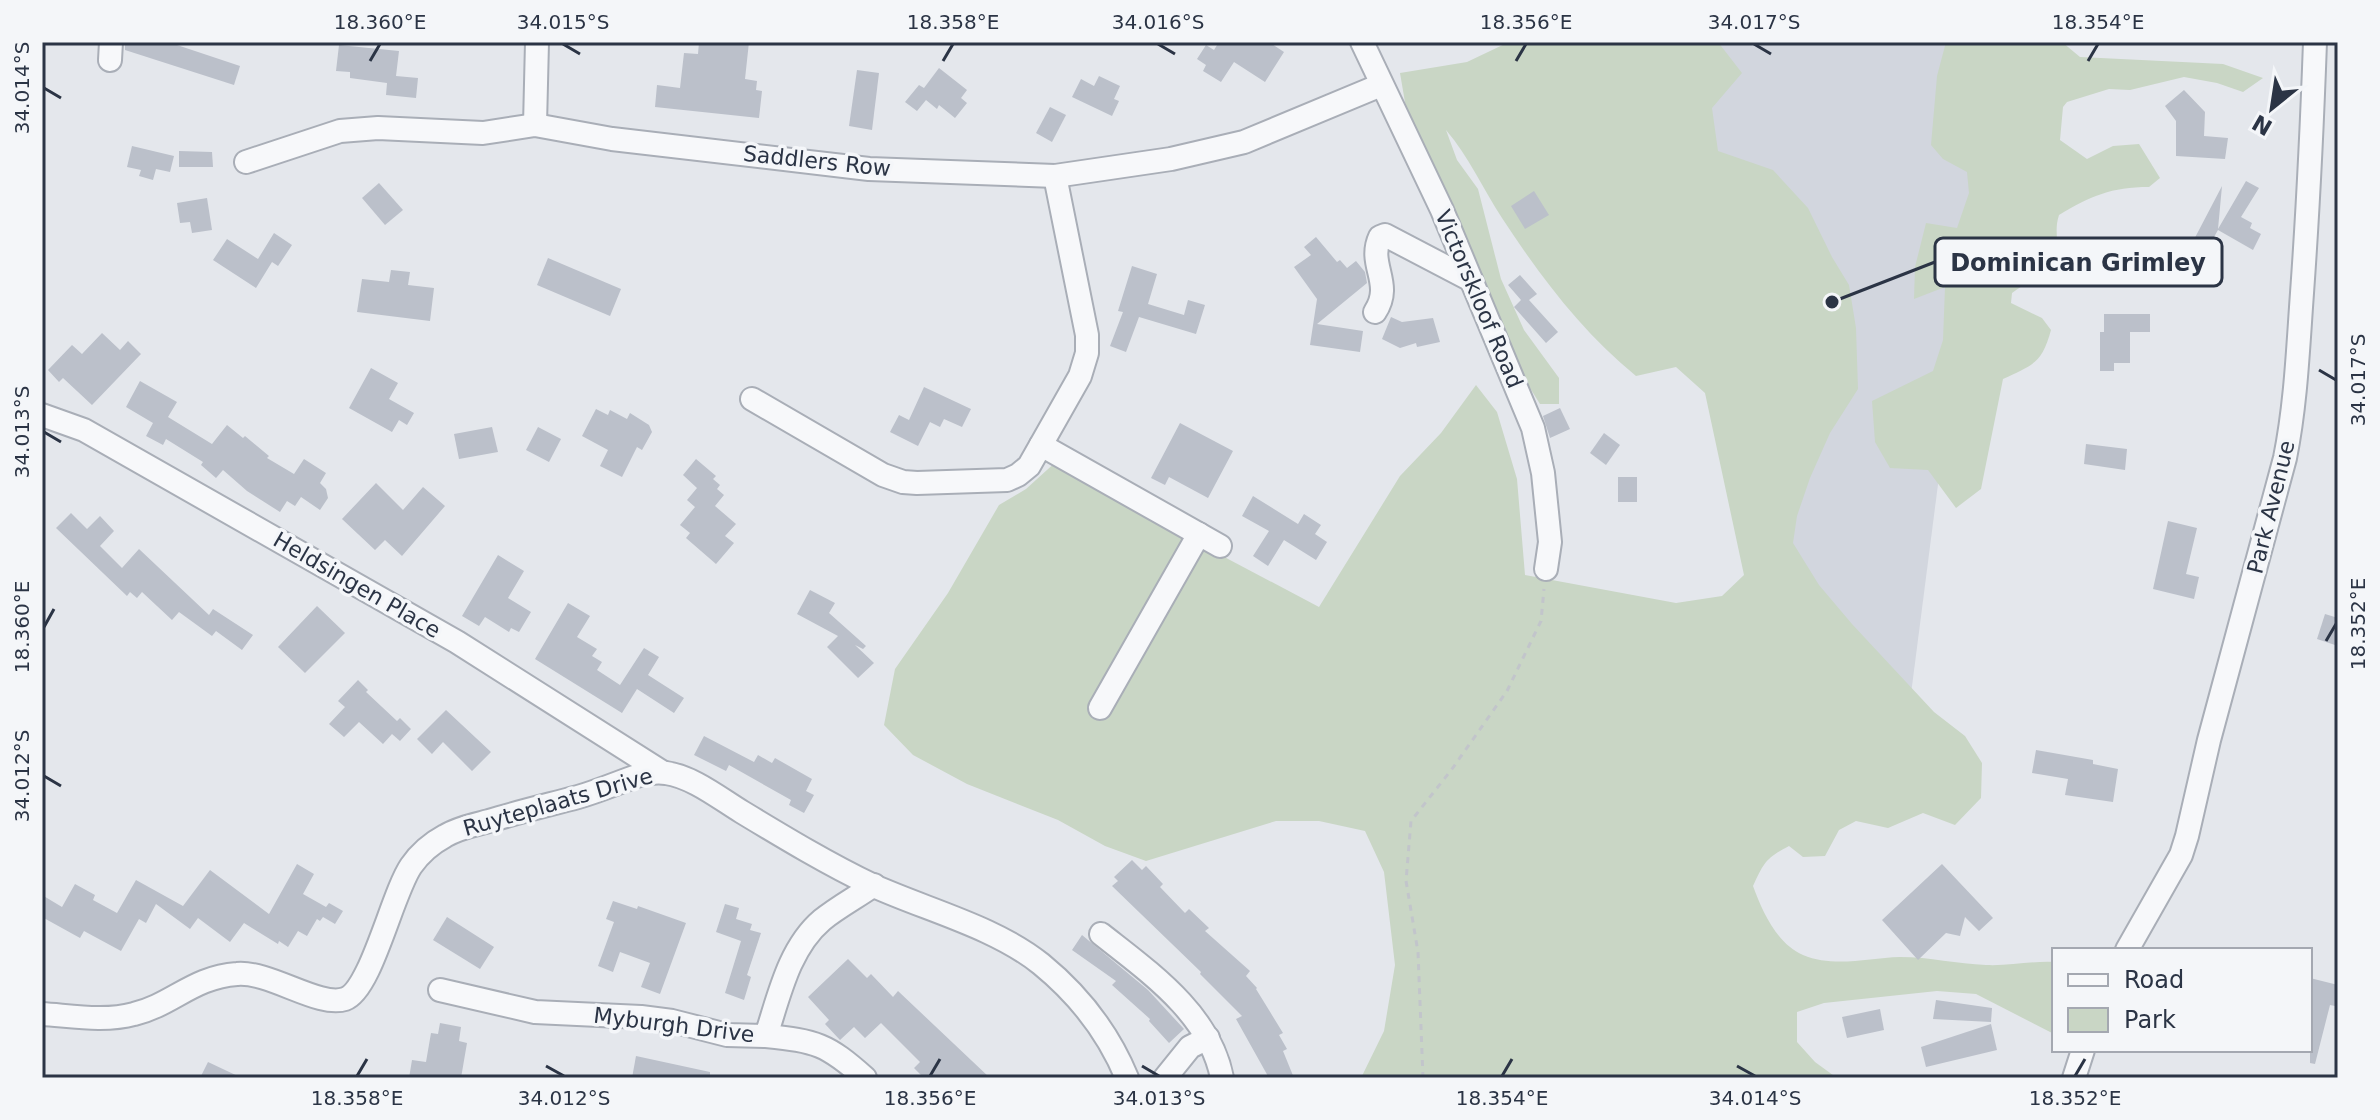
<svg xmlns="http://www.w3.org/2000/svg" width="2380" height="1120" viewBox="0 0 2380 1120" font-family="'DejaVu Sans',sans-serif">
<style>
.built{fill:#d2d6de}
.green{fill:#c9d6c5}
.building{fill:#bbc0ca}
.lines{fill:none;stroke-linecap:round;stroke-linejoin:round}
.minor-casing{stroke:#a9aeb7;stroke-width:26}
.path{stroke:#c2c5cb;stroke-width:3;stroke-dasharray:6 6;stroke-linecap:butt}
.minor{stroke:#f7f8fa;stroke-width:22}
.ticks{fill:none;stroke:#2b3445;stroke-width:3}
.labels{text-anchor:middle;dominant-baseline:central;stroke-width:7;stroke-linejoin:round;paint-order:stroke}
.street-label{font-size:22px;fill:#2b3445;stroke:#f4f6f9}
.leader{fill:none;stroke:#2b3445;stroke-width:3}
.callout-dot{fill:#2b3445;stroke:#f4f6f9;stroke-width:3}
.callout{fill:#f4f6f9;stroke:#2b3445;stroke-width:3}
.callout-label{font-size:24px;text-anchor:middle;font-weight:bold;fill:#2b3445}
.neatline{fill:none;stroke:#2b3445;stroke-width:3}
.ticks-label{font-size:20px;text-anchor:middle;fill:#2b3445}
</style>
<rect width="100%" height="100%" fill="#e4e7ec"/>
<path class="built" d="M1651 42H1995L1903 756 1754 562Z"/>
<g class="green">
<path d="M1509 42H1718L1742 73 1712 108 1718 151 1773 170 1808 208 1832 257 1849 285 1856 328 1858 389 1830 433 1810 478 1797 516 1793 543 1819 585 1852 624 1934 712 1965 736 1982 763 1981 798 1955 825 1923 813 1888 828 1856 821 1839 830 1825 856 1803 857 1789 846C1766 858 1764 862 1753 886 1762 911 1777 944 1803 955 1834 968 1868 958 1900 957 1930 957 1957 964 1986 965 2009 966 2031 961 2054 962V1034L1976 994 1937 991 1824 1003 1797 1012V1042L1815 1062 1837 1078H1361L1384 1031 1395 965 1384 872 1365 831 1319 821H1276L1146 861 1105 846 1058 820 967 784 913 755 884 725 895 669 948 593 999 505 1026 489 1058 460 1213 551 1319 607 1400 476 1441 433 1476 385 1497 412 1517 479 1525 575 1676 603 1722 596 1744 575 1705 393 1676 367 1636 376C1582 332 1540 276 1502 218 1483 189 1469 157 1446 130L1457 160 1478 189 1501 279 1524 330 1559 378V404H1540L1505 348 1407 114 1400 73 1467 62Z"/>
<path d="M1946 42H2062L2080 57 2223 64 2263 78 2243 92 2217 83 2184 77 2130 90 2109 89 2067 102 2063 107 2060 140 2087 159 2113 146 2139 144 2160 178 2149 187C2111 187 2091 196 2059 215 2054 230 2059 240 2056 254 2052 272 2026 282 2012 293L2011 303 2042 318 2051 330C2042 364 2032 365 2003 379L1981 489 1956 508 1928 470 1890 468 1875 442 1872 401 1933 371 1943 340 1945 287 1914 299 1915 267 1926 223 1957 228 1969 193 1967 172 1943 159 1931 145 1937 76Z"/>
</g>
<g class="building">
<path d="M125 42H168L240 66 234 85 125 50Z"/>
<path d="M699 42H749L745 79 757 81 756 90 762 91 759 118 655 107 657 85 680 88 684 53 698 54Z"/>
<path d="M1219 42H1269L1284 52 1265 82 1234 62 1221 82 1203 71 1206 65 1197 59 1206 45 1214 50Z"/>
<path d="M339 45 399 51 396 76 418 78 416 98 386 95 387 83 350 78V72L336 71Z"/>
<path d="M939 68 967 90 961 98 967 103 955 118 939 105 937 109 926 100 917 111 905 102 919 85 924 88Z"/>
<path d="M857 70 879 73 872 130 849 126Z"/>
<path d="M1099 76 1120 86 1114 99 1119 101 1112 116 1072 97 1081 79 1094 86Z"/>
<path d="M2184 90 2205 112 2204 136 2228 138 2225 159 2176 156V121L2165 106Z"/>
<path d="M1050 107 1066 115 1052 142 1036 133Z"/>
<path d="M132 146 174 156 170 172 156 169 153 180 139 176 141 170 127 167Z"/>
<path d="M179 151 212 152 213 167H179Z"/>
<path d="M2246 181 2259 188 2241 217 2252 223 2250 228 2261 234 2253 250 2218 230 2201 260 2188 251 2222 186 2218 229Z"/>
<path d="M379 183 403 210 385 225 362 198Z"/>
<path d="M1534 191 1549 215 1525 229 1511 206Z"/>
<path d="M207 198 212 230 192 233 190 222 180 223 177 203Z"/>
<path d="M274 233 292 245 278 266 272 262 256 288 213 260 227 239 258 259Z"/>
<path d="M1316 237 1337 262 1340 260 1347 268 1356 261 1365 272 1367 283 1317 324 1363 331 1360 352 1310 345 1317 299 1294 267 1311 255 1304 247Z"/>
<path d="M548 258 621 289 610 316 537 285Z"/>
<path d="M1132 266 1157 274 1148 304 1184 315 1188 300 1205 305 1196 334 1139 317 1126 352 1110 346 1123 312 1118 311Z"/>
<path d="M391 270 410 272 408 285 434 288 430 321 357 312 362 279 389 282Z"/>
<path d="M1520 275 1537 294 1529 300 1558 332 1546 343 1514 307 1521 300 1508 285Z"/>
<path d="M2104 314H2150V332H2130V363H2114V371H2100V332H2104Z"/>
<path d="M1391 317 1402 322 1433 318 1440 342 1417 347 1416 343 1400 348 1382 339Z"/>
<path d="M102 333 120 350 128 341 141 354 92 405 63 378 59 382 48 370 72 345 82 354Z"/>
<path d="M371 368 398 383 389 399 414 413 407 425 399 420 392 432 349 408Z"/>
<path d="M140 381 177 402 168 417 212 444 227 425 243 438 245 436 269 456 267 458 294 474 304 459 326 473 320 483 326 489 328 498 320 510 301 497 295 506 287 501 280 512 247 491 223 470 216 478 201 465 203 462 166 439 163 445 146 436 153 423 126 407Z"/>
<path d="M924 387 971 409 962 427 944 419 940 427 930 422 918 446 890 432 899 415 909 420Z"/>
<path d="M1560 408 1570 429 1550 438 1543 416Z"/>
<path d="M596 409 608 415 610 410 627 419 630 413 649 425 652 432 642 450 637 447 622 477 600 466 608 450 582 436Z"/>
<path d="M1180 423 1233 451 1208 498 1169 477 1165 485 1151 478Z"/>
<path d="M492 427 498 452 459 459 454 434Z"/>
<path d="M538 427 561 439 549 462 526 450Z"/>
<path d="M1604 433 1620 445 1606 465 1590 453Z"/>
<path d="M2086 444 2127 449 2125 470 2084 464Z"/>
<path d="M696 459 716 476 713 479 720 485 717 489 724 495 715 506 736 524 725 536 734 543 716 564 686 538 690 533 680 525 695 507 687 500 697 488 683 475Z"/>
<rect x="1618" y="477" width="19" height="25"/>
<path d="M376 483 403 510 423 487 445 506 402 556 385 540 375 550 342 519Z"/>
<path d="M1253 496 1298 524 1304 514 1321 525 1315 534 1327 542 1316 560 1284 540 1268 566 1253 556 1269 531 1242 516Z"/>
<path d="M71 513 87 529 100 516 114 531 100 546 122 568 139 549 209 615 213 609 253 635 242 650 216 631 212 636 179 612 172 620 142 592 137 598 130 592 127 596 56 528Z"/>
<path d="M2168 521 2197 528 2186 574 2199 577 2194 599 2153 589Z"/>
<path d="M498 555 524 571 508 598 531 612 519 632 511 628 509 632 485 617 479 626 462 616Z"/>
<path d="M810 590 835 603 829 613 866 646 863 649 855 645 874 663 858 678 827 647 838 636 797 614Z"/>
<path d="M568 603 590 616 577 637 597 649 592 656 602 662 597 670 620 685 644 648 659 657 648 675 684 698 674 713 637 689 622 713 535 659Z"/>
<path d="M317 606 345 633 305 673 278 647Z"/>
<path d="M2325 614 2338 618V646L2317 639Z"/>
<path d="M358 680 368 690 366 692 397 721 400 718 411 729 400 741 392 734 383 744 359 722 344 737 329 724 345 707 338 701Z"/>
<path d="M446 710 491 752 472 771 443 742 432 754 417 739Z"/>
<path d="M704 736 754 762 758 755 772 763 775 758 812 779 806 791 814 795 804 813 789 805 791 800 729 765 726 771 694 755Z"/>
<path d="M2036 750 2093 760V764L2118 769 2113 802 2065 795 2068 779 2032 773Z"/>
<path d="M1132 860 1142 870 1146 866 1163 884 1160 887 1185 913 1189 909 1209 928 1205 931 1250 971 1246 976 1257 988 1256 989 1283 1033 1279 1035 1287 1049 1283 1051 1294 1078H1269L1236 1019 1242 1016 1200 974 1201 972 1112 886 1118 881 1114 877Z"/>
<path d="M297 864 314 874 303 894 326 907 329 903 343 911 335 924 323 917 320 921 317 919 307 936 298 931 288 947 279 941 278 944 244 923 230 942 198 918 190 929 156 904 146 923 139 919 121 951 84 931 80 938 42 917V895L62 907 75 884 95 895 93 900 117 913 136 880 183 906 210 870 269 914Z"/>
<path d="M1942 864 1993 918 1979 931 1965 917 1960 936 1946 933 1918 960 1882 920Z"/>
<path d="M613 901 637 909 638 906 686 923 660 994 641 987 650 963 620 952 613 972 598 966 614 922 606 919Z"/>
<path d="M725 904 739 908 736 919 752 924 750 930 761 933 747 975 751 977 744 1000 725 993 741 941 716 932Z"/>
<path d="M447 917 494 947 480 969 433 940Z"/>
<path d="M1082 935 1148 990 1184 1029 1169 1043 1149 1021 1150 1019 1112 985 1116 981 1072 950Z"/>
<path d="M848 959 867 978 871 974 893 997 898 991 990 1078H924L914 1068 920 1062 881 1023 865 1038 854 1027 840 1040 825 1024 829 1020 808 997Z"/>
<path d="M2310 978 2338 985V1000L2335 1006 2330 1005 2315 1064 2310 1063Z"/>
<path d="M1936 1000 1992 1008 1991 1022 1933 1019Z"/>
<path d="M1880 1009 1884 1030 1847 1038 1842 1017Z"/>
<path d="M440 1023 461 1027 459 1041 467 1043 461 1078H409L412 1060 426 1062 431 1033 438 1034Z"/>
<path d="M1991 1024 1997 1050 1926 1067 1921 1047Z"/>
<path d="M636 1056 710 1072V1078H632Z"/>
<path d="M208 1062 242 1078H200Z"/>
</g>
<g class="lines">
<defs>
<g id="minor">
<path d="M1362 42 1442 210 1533 428 1543 473 1550 542 1546 569"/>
<path d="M110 60 111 42"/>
<path d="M535 125 537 42"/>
<path d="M246 162 340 131 378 128 483 133 535 125 612 139 869 169 1055 176 1171 159 1244 142 1381 85"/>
<path d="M1375 312C1394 283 1367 265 1380 237L1385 235 1471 280"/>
<path d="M752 399 883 475 903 482 917 483 1007 480 1018 475 1029 466 1080 376 1087 353V335L1055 176"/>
<path d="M42 415 84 430 457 642 662 772"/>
<path d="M1041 445 1220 546"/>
<path d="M1100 708 1199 534"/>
<path d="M1101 934C1149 972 1210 1014 1222 1078"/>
<path d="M2127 950 2181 855 2187 836 2209 740 2285 458C2296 403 2298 348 2302 293 2308 209 2312 126 2315 42"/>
<path d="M440 990 535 1012 641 1017 672 1021 727 1035 766 1036C779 996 789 948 822 920 838 907 857 897 874 885"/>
<path d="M42 1014C72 1016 105 1022 134 1014 172 1005 193 977 237 974 270 971 319 1008 345 999 371 990 392 894 411 866 420 853 432 843 445 836 458 828 474 825 489 821 518 812 548 805 578 797 599 791 619 782 640 775 648 773 657 772 666 773 693 777 719 798 742 812 785 838 828 864 874 886 927 910 995 927 1041 964 1079 995 1108 1032 1127 1078"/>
<path d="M766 1036C816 1041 827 1044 865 1078"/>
<path d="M1165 1078 1190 1047 1208 1038"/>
<path d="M2074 1078 2083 1050"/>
</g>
</defs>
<use href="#minor" class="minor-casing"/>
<path class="path" d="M1423 1078 1418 952 1406 881 1411 821 1452 769 1507 691 1541 621 1544 589"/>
<use href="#minor" class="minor"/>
</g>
<path class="ticks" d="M563 44 580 54M1158 44 1175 54M1754 44 1771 54M370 61 380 44M943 61 953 44M1516 61 1526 44M2088 61 2098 44M44 88 61 98M2319 370 2336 380M44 432 61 442M44 627 54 609M2326 641 2336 624M44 776 61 786M546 1066 564 1076M1142 1066 1159 1076M1737 1066 1755 1076M357 1076 367 1059M930 1076 940 1059M1502 1076 1512 1059M2075 1076 2085 1059"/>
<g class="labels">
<g class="street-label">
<text transform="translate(817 161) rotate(6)">Saddlers Row</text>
<text transform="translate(1479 299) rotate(67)">Victorskloof Road</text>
<text transform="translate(2271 507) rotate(-76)">Park Avenue</text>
<text transform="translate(357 585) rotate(30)">Heldsingen Place</text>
<text transform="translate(558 802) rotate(-16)">Ruyteplaats Drive</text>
<text transform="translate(674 1025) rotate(7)">Myburgh Drive</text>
</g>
</g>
<path class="leader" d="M1832 302L1935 262"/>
<circle class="callout-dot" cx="1832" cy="302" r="8"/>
<rect class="callout" x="1935" y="238" width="287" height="48" rx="8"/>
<g class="callout-label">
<text x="2078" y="271">Dominican Grimley</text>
</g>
<rect width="2380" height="1120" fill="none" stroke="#f4f6f9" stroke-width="88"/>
<rect x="2052" y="948" width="260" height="104" fill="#f4f6f9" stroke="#a4a8b1" stroke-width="2"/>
<rect x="2068" y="974" width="40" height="12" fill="#f7f8fa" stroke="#a4a8b1" stroke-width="2"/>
<text x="2124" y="988" font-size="24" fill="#2b3445">Road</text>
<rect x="2068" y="1008" width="40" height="24" fill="#c9d6c5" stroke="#a4a8b1" stroke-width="2"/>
<text x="2124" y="1028" font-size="24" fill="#2b3445">Park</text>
<g transform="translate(2272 108) rotate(210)" stroke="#f4f6f9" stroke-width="6" paint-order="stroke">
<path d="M0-6L14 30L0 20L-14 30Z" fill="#2b3445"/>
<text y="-12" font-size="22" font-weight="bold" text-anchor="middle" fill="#2b3445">N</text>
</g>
<rect x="44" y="44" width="2292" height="1032" class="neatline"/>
<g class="ticks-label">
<text x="380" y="29">18.360°E</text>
<text x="563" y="29">34.015°S</text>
<text x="953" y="29">18.358°E</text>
<text x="1158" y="29">34.016°S</text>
<text x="1526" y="29">18.356°E</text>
<text x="1754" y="29">34.017°S</text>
<text x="2098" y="29">18.354°E</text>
<text transform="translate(22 88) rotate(-90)" y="7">34.014°S</text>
<text transform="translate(2358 380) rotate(-90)" y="7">34.017°S</text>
<text transform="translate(22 432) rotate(-90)" y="7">34.013°S</text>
<text transform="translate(2358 624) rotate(-90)" y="7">18.352°E</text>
<text transform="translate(22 627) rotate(-90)" y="7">18.360°E</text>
<text transform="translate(22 776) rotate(-90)" y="7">34.012°S</text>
<text x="357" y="1105">18.358°E</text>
<text x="564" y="1105">34.012°S</text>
<text x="930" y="1105">18.356°E</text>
<text x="1159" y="1105">34.013°S</text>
<text x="1502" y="1105">18.354°E</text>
<text x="1755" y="1105">34.014°S</text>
<text x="2075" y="1105">18.352°E</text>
</g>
</svg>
